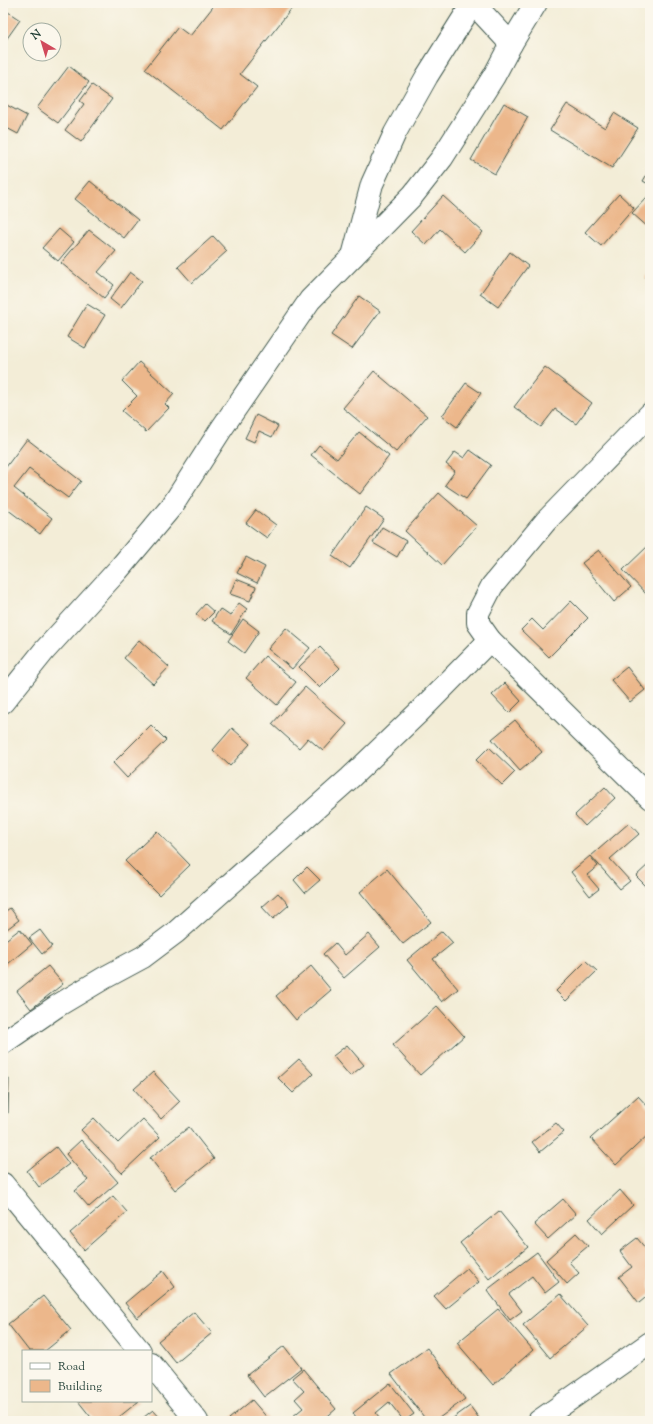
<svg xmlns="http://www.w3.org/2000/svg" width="653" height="1424" viewBox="0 0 653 1424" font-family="'Sorts Mill Goudy',serif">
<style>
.building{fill:#ecb78b}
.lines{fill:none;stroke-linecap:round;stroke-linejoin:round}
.minor-casing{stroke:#3f574c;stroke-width:24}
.minor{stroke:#fff;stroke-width:22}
</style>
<rect width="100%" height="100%" fill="#fbf7ec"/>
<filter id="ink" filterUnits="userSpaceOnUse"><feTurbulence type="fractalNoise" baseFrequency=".025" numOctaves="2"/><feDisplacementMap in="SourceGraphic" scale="8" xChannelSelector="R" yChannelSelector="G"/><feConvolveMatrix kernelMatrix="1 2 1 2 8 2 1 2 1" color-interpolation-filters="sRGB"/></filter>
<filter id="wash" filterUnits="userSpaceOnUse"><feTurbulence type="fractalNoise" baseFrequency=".012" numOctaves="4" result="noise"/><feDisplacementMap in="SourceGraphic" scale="16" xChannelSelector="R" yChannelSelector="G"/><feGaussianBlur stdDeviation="0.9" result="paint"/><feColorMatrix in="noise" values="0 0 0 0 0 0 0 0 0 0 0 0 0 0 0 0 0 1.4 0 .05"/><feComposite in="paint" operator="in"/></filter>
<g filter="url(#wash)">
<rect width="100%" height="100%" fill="#f3edd7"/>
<g id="blocks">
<g class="building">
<path d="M216 3H296L240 74 257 87 223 130 145 69 178 27 190 36Z"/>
<path d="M5 10 20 20 3 44V13Z"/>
<path d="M69 66 89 82 58 123 37 108Z"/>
<path d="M92 85 112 99 81 142 65 130 84 104 80 101Z"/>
<path d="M3 103 27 116 18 134 3 126Z"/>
<path d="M504 103 528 117 495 174 471 160Z"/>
<path d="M567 104 605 128 614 113 638 128 612 168 550 130Z"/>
<path d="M3 144 7 147 3 155Z"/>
<path d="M650 169V185L643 181Z"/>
<path d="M90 181 138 220 124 238 75 199Z"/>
<path d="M619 194 634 208 601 246 585 232Z"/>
<path d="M443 196 483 232 465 252 440 229 426 245 411 231Z"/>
<path d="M647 197 650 200V229L632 213Z"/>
<path d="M59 229 74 242 58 261 42 248Z"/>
<path d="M89 230 116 251 98 272 114 285 104 298 61 263Z"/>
<path d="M213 236 227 251 192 283 178 267Z"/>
<path d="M510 252 528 266 498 307 480 294Z"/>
<path d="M130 272 142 281 121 308 110 299Z"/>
<path d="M650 272V282L645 278Z"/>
<path d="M359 296 380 311 352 349 331 335Z"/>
<path d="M87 304 105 315 85 348 67 337Z"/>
<path d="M139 362 174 394 165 404 169 408 146 432 122 411 137 396 122 381Z"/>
<path d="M545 367 592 403 576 424 555 409 541 427 514 407Z"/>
<path d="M374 371 427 416 396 452 343 408Z"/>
<path d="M466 383 481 393 457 427 442 416Z"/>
<path d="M256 415 278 426 272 437 259 431 254 442 245 438Z"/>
<path d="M359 432 389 456 360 494 311 455 319 445 337 459Z"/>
<path d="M27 439 81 481 68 498 29 469 14 488 52 518 40 534 3 506V471Z"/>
<path d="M470 450 491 465 466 499 445 485 455 471 446 464 455 452 464 458Z"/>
<path d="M439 493 477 526 442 565 405 531Z"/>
<path d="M366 507 384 519 350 568 332 556Z"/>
<path d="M256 510 276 525 267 538 246 523Z"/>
<path d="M382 527 406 541 397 557 373 543Z"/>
<path d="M650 544V595L649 597 623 570Z"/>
<path d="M599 550 631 587 614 602 582 563Z"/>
<path d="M246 557 265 567 257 583 237 573Z"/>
<path d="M236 579 256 587 250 601 230 594Z"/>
<path d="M571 601 588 618 549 657 521 630 532 619 543 630Z"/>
<path d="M239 603 247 609 231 634 212 621 220 609 230 616Z"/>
<path d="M205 604 214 612 205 621 196 614Z"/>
<path d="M243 619 259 631 244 653 228 641Z"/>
<path d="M286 628 310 648 292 669 268 649Z"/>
<path d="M139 640 169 667 153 684 124 658Z"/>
<path d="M320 647 340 668 320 688 299 667Z"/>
<path d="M265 656 296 682 277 705 246 678Z"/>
<path d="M627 667 645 690 630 702 611 680Z"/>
<path d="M505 683 521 701 509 713 492 695Z"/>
<path d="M305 687 347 724 323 751 308 738 299 748 272 724Z"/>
<path d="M515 720 542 752 520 771 492 739Z"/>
<path d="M151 725 166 740 127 778 113 763Z"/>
<path d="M232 728 250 744 230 766 213 750Z"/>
<path d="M489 747 515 772 502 785 476 760Z"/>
<path d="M605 787 615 798 585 826 575 815Z"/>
<path d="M629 823 639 834 610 859 630 881 620 889 591 856Z"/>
<path d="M157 831 190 865 159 895 125 861Z"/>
<path d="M590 856 598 866 587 875 599 889 590 896 571 872Z"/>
<path d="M650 863V886L648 888 636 876Z"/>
<path d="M307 867 320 880 305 893 294 880Z"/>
<path d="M387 869 431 922 403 944 360 892Z"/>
<path d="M278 893 289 905 273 919 262 907Z"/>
<path d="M10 908 19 920 3 932V913Z"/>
<path d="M20 929 32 944 3 968V942Z"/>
<path d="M40 930 52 946 42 954 29 938Z"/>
<path d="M442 931 453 943 433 959 458 989 442 1002 407 960Z"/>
<path d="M369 934 380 947 344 978 323 954 335 943 345 955Z"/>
<path d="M586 961 597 971 566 1001 556 991Z"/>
<path d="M48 966 63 984 31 1009 17 991Z"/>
<path d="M311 966 331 990 296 1020 276 996Z"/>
<path d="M437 1006 464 1036 420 1075 393 1045Z"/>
<path d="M347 1045 364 1065 350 1076 333 1056Z"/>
<path d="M299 1059 313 1074 293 1093 278 1078Z"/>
<path d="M153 1072 180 1101 161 1119 134 1089Z"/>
<path d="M3 1079H9L8 1113H3Z"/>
<path d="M638 1096 650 1109V1133L616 1165 591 1138Z"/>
<path d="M94 1118 118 1143 143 1119 160 1137 122 1173 81 1130Z"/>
<path d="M556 1123 564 1132 540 1152 532 1142Z"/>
<path d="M189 1127 214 1159 175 1190 150 1158Z"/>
<path d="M81 1140 118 1182 89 1207 75 1191 88 1180 66 1154Z"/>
<path d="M56 1147 69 1164 39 1187 27 1171Z"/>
<path d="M620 1190 633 1205 602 1234 589 1219Z"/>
<path d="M650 1194V1203L646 1198Z"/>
<path d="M113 1196 127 1212 84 1250 70 1233Z"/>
<path d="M563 1199 576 1214 548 1239 534 1224Z"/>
<path d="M499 1211 528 1247 489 1279 460 1243Z"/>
<path d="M576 1233 588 1246 569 1262 579 1273 567 1284 546 1260Z"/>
<path d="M637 1238 650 1254V1294L639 1303 619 1277 632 1267 620 1251Z"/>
<path d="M537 1252 559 1282 545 1293 532 1276 509 1294 522 1311 510 1320 487 1290Z"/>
<path d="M467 1268 479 1282 446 1309 434 1296Z"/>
<path d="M163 1271 175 1287 137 1318 125 1303Z"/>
<path d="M560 1294 588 1326 550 1358 523 1325Z"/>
<path d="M43 1296 71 1330 45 1351H29L8 1324Z"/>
<path d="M498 1309 533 1350 493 1385 457 1343Z"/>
<path d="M194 1312 212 1333 176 1363 158 1341Z"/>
<path d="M284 1346 301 1368 264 1397 247 1375Z"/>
<path d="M427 1348 465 1399 435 1421H427L391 1374Z"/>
<path d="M303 1369 336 1409 322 1421H287L303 1408 295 1399 304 1391 292 1378Z"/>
<path d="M390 1383 414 1414 404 1421 389 1402 376 1413 382 1421H359L353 1413Z"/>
<path d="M252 1400 270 1421H231L229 1419Z"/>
<path d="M78 1401H139L114 1421H94Z"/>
<path d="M470 1406 481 1421H449Z"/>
<path d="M153 1410 163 1421H139Z"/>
</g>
</g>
</g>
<g filter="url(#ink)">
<use href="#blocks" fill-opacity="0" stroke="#3f574c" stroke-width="1"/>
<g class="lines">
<defs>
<g id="minor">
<path d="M473 3 511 44"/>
<path d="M353 256 372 184 395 133 427 76 473 3"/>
<path d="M650 414 546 521 492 586 478 613V623L490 640 650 798"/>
<path d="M3 702 44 651 118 570 172 506 222 428 310 300 413 195 442 158 494 76 511 44 536 3"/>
<path d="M3 1043 57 1006 104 978 143 957 175 933 350 778 419 712 490 640"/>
<path d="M3 1184 140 1351"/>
<path d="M151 1364 197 1421"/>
<path d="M539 1421 650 1343"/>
</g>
</defs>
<use href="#minor" class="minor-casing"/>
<use href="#minor" class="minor"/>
</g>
</g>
<rect width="653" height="1424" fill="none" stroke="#fbf7ec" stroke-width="16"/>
<rect x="22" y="1350" width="130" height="52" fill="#fbf7ec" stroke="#a3ada2"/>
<rect x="30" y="1363" width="20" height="6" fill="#ffffff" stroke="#a3ada2"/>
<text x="58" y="1370" font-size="12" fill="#1f3d34">Road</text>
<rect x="30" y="1380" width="20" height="12" fill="#ecb78b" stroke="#a3ada2"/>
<text x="58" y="1390" font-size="12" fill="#1f3d34">Building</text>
<g transform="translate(42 42) rotate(322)"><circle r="19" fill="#fbf7ec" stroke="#a3ada2"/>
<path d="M0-3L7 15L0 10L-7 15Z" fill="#d1495b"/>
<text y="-6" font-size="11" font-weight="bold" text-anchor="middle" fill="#1f3d34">N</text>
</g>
</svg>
